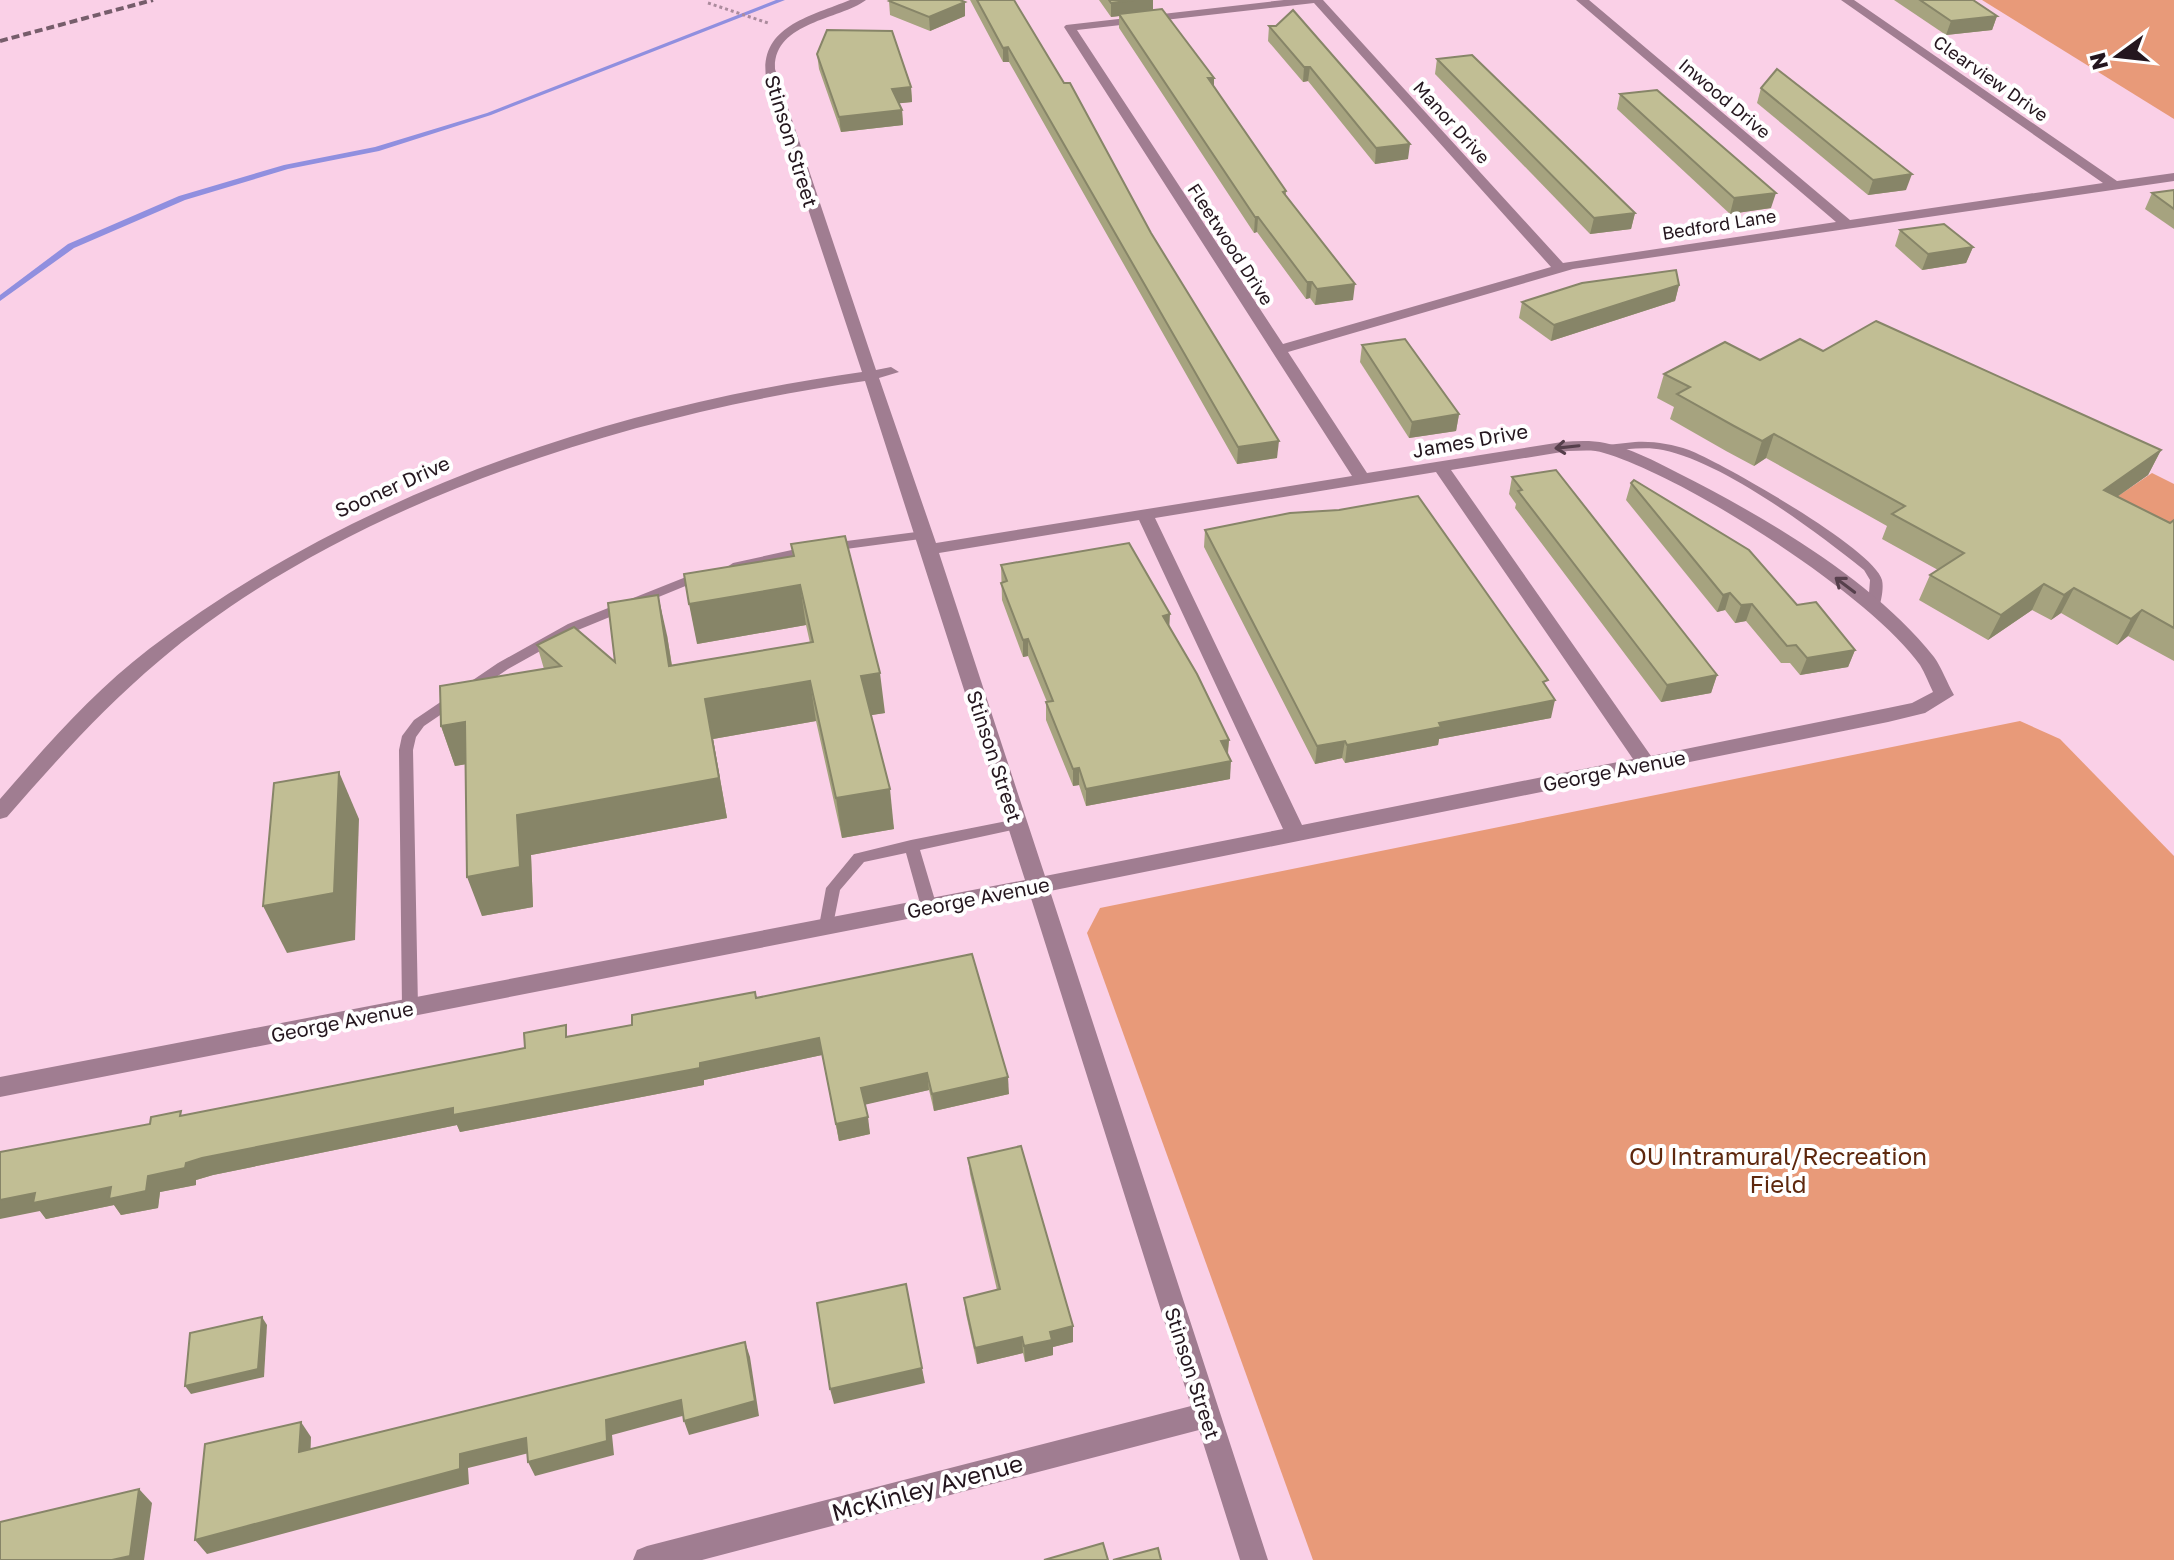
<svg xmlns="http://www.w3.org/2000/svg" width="2174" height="1560" viewBox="0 0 2174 1560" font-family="'Golos Text',sans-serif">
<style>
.green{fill:#e89a79}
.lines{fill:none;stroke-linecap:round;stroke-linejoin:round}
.stream{fill:#908fdf;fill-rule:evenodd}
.path{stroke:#ab8b9d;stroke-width:3;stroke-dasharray:3 3;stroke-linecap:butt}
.lane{fill:#a07d91;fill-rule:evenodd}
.street{fill:#a07d91;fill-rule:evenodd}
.rail{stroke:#765d6b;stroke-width:4;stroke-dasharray:8 4;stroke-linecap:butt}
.wall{fill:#a6a37f}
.shaded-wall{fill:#878568}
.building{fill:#c1be94;stroke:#878568;stroke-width:2}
.oneway{stroke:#563f4c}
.labels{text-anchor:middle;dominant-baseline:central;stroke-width:8;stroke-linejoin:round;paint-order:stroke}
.far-street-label{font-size:18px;fill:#24161e;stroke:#fff}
.street-label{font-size:20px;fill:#24161e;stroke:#fff}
.near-park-label{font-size:24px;fill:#5e280e;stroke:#fff}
.near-street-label{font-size:24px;fill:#24161e;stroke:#fff}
</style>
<rect width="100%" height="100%" fill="#fad0e7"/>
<g class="green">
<path d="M1982 0H2174V119Z"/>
<path d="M2152 473 2174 484V520L2168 524 2115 498Z"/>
<path d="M2020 721 2060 739 2174 856V1560H1313L1087 933 1100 908Z"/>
</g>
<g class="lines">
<path class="stream" d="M776 0H785L491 115 379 151 288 169 185 200 74 248 0 301V295L68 244 179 196 284 165 375 147 487 113Z"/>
<path class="path" d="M708 3 768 23"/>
<g class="lane">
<path d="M1635 442C1654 441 1671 444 1689 450 1722 463 1874 549 1882 580 1884 588 1881 603 1878 610H1870L1868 607 1870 580 1864 570C1814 530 1725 463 1663 450 1645 446 1625 450 1607 451L1601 448 1607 445Z"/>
<path d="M924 531 928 532 930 535 928 538 831 551 825 547 831 543Z"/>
<path d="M810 546 816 550 814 553 733 571 727 567 733 563Z"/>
<path d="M701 571 705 572 707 575 705 578 578 630 508 669 424 726 416 737 413 750 418 1007 416 1011 410 1013 404 1011 402 1007 399 750 402 736 414 720 498 663 568 624Z"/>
<path d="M1017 819 1024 824 1022 828 920 850 937 907 934 911H924L921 907 906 853 864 862 840 890 832 930H822L819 926 826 888 854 854 911 840Z"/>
</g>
<path class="street" d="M850 0H866C839 20 773 22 775 69L876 370 891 367 899 372 879 378 936 543 1352 476 1064 27 1066 25 1284 0H1323L1563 263 1836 222 1576 0H1589L1850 220 2103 183 1841 0H1854L2117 181 2174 173V181L1573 269 1288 352 1367 473 1562 442C1576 441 1591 440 1605 443 1630 448 1655 461 1678 473 1765 517 1873 580 1934 657 1942 668 1947 683 1954 695L1925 713 1888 722 1050 891 1268 1560H1240L1199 1430 702 1560H633L637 1550 647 1546 1191 1406 1030 895 0 1097V1077L1025 880 865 381C626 415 345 503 159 661 103 708 55 762 7 817L0 819V799C46 746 93 692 149 649 355 493 607 408 862 372L768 88C753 28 806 18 850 0ZM1314 3 1551 267 1283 344 1077 30ZM1568 451C1580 451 1593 449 1604 453 1686 477 1871 595 1920 665 1925 673 1929 684 1933 692L1912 703 1888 708 1651 756 1451 470ZM1436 472 1633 759 1302 825 1155 518ZM1139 520 1283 829 1045 876 939 553Z"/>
<path class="rail" d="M0 41 153 0"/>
</g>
<g class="wall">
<path d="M970 0H1014L1151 233 1277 458 1237 464 1009 62H1003Z"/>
<path d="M1099 0H1153V10L1214 78V87L1286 191V196L1353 300 1315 305 1310 298 1306 299 1257 232 1254 233 1119 28V16L1111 17Z"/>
<path d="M1894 0H1973L1997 16 1992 30 1946 35Z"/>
<path d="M889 1 965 2V16L930 31 890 15Z"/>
<path d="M1269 26H1276L1408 159 1375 164 1308 81 1303 82 1268 41Z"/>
<path d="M817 54 911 87 912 102 899 103 902 110 903 125 841 132 819 69Z"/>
<path d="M1437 59 1635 213 1631 229 1590 234 1435 74Z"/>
<path d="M1761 88 1906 190 1868 195 1757 103Z"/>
<path d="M1620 94 1771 208 1730 214 1617 109Z"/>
<path d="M2174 190V229L2145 209 2152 193Z"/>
<path d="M1900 230 1973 247 1966 263 1922 270 1895 246Z"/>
<path d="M1679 285 1675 301 1551 341 1519 318 1522 302Z"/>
<path d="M1362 345 1459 414 1456 431 1409 438 1360 362Z"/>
<path d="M1823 351 2161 450 2148 475 2117 497 2170 523 2174 520V661L2128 636 2117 645 2061 613 2051 620 2032 610 1988 640 1919 600 1930 575 1938 570 1882 539 1887 526 1766 458 1754 466 1726 451 1670 419 1674 407 1657 398 1664 374Z"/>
<path d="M1512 477 1717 675 1711 693 1661 702 1515 508 1516 504 1509 494Z"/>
<path d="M1631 483 1797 605 1855 650 1848 667 1800 675 1790 663H1781L1746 621 1735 623 1725 610 1717 612 1626 500Z"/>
<path d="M1205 530 1547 687 1551 718 1439 739 1438 745 1345 763 1342 758 1315 764 1204 547Z"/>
<path d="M791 544 885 713 871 715 894 829 842 838 816 721 713 739 727 818 531 855 533 907 482 916 466 764 455 766 441 726 544 669 537 645 615 662 667 635 672 665 810 643 806 625 697 644 793 556Z"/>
<path d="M1001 565 1169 626 1229 740 1228 754 1230 779 1086 806 1079 785 1073 786 1046 720V702H1047L1028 656 1023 657 1002 600Z"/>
<path d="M756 998 1009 1094 934 1111 929 1090 865 1104 870 1134 839 1141 822 1055 704 1080V1085L460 1132 457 1125 213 1175 196 1180V1185L160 1192 158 1208 121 1215 114 1205 46 1219 40 1211 150 1124 184 1116 525 1048 570 1036 632 1025Z"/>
<path d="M968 1158 1073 1326V1342L1053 1347V1355L1025 1362 1023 1353 977 1364 966 1314 964 1298 997 1290 970 1174Z"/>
</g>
<g class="shaded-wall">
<path d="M1134 0H1153V12L1111 17V3Z"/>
<path d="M965 2V16L930 31 929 17Z"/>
<path d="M1997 16 1992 30 1946 35 1951 21Z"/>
<path d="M1008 47 1009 62H1003V48Z"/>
<path d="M1304 67H1310L1308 81 1303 82Z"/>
<path d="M1208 78H1214V92Z"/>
<path d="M911 87 912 102 893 104 892 89Z"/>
<path d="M902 110 903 125 841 132 839 117Z"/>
<path d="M1410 144 1408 159 1375 164 1376 148Z"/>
<path d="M1912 174 1906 190 1868 195 1873 180Z"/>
<path d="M1776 193 1771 208 1730 214 1734 198Z"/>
<path d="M1635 213 1631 229 1590 234 1594 218Z"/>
<path d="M1255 217H1258L1257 232 1254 233Z"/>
<path d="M1973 247 1966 263 1922 270 1928 254Z"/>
<path d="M1307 282H1312L1310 298 1306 299Z"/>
<path d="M1355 284 1353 300 1315 305 1317 289Z"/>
<path d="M1679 285 1675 301 1551 341 1554 325Z"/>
<path d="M1459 414 1456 431 1409 438 1412 422Z"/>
<path d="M1774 434 1766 458 1754 466 1762 441Z"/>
<path d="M1279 441 1277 458 1237 464 1238 447Z"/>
<path d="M2161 450 2148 475 2091 515 2104 490Z"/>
<path d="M2044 584 2032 610 1988 640 2001 615Z"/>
<path d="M800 585 806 625 697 644 689 604Z"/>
<path d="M2074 588 2061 613 2051 620 2064 595Z"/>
<path d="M1730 593 1725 610 1717 612 1723 595Z"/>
<path d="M658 595 667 635 678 706 669 666Z"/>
<path d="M1752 604 1746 621 1735 623 1741 605Z"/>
<path d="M2142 610 2128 636 2117 645 2131 619Z"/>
<path d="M1170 614 1169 632 1163 616Z"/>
<path d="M1028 639V656L1023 657V640Z"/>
<path d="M1855 650 1848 667 1800 675 1807 658Z"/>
<path d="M880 673 885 713 866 716 861 676Z"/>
<path d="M1717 675 1711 693 1661 702 1667 685Z"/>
<path d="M810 681 816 721 713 739 727 818 531 855 533 907 482 916 467 877 517 815 705 699Z"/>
<path d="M1555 700 1551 718 1439 739 1438 745 1345 763 1347 745 1439 723Z"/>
<path d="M465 722 479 762 455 766 441 726Z"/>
<path d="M1229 740 1227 757 1221 741Z"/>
<path d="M1345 741 1342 758 1315 764 1317 746Z"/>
<path d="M1231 761 1230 779 1086 806V789Z"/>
<path d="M1079 768V785L1073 786V769Z"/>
<path d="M339 772 359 819 355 940 287 953 263 906Z"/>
<path d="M890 789 894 829 842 838 836 798Z"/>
<path d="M819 1038 822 1055 704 1080V1085L460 1132 457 1125 213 1175 196 1180V1185L160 1192 158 1208 121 1215 114 1205 46 1219 40 1211 0 1219V1200L35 1193 111 1187 202 1158 453 1108 700 1063Z"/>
<path d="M927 1073 929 1090 864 1105 861 1088Z"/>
<path d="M1008 1077 1009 1094 934 1111 932 1094Z"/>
<path d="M868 1117 870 1134 839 1141 836 1124Z"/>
<path d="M262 1317 267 1325 264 1377 191 1394 185 1386Z"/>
<path d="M1073 1326V1342L1053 1347V1355L1025 1362 1024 1346 1050 1332Z"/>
<path d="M1022 1337 1023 1353 977 1364 975 1348Z"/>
<path d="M745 1342 750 1357 759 1416 689 1435 684 1421Z"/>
<path d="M922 1368 925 1383 834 1404 830 1389Z"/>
<path d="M681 1400 686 1415 612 1435 614 1455 535 1476 528 1462 606 1420Z"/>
<path d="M301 1422 311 1437 310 1466 299 1452Z"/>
<path d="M526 1438 533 1452 468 1468 469 1484 207 1554 195 1540 460 1454Z"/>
<path d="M139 1489 152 1503 144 1560H112Z"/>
</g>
<g class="building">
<path d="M891 0H960L965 2 929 17 889 1Z"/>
<path d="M977 0H1014L1064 83H1070L1151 233 1279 441 1238 447 1008 47 1003 48Z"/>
<path d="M1109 0H1134L1111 3Z"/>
<path d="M1920 0H1973L1997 16 1951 21Z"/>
<path d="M1162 9 1214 78H1208L1286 191 1283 192 1355 284 1317 289 1312 282H1307L1258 217H1255L1119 14Z"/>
<path d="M1293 10 1410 144 1376 148 1310 67H1304L1269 26H1276Z"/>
<path d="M827 30 892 31 911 87 892 89 902 110 839 117 817 54Z"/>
<path d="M1472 55 1635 213 1594 218 1437 59Z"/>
<path d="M1777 69 1912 174 1873 180 1761 88Z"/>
<path d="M1657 90 1776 193 1734 198 1620 94Z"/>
<path d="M2174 190V209L2152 193Z"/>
<path d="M1944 224 1973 247 1928 254 1900 230Z"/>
<path d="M1676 270 1679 285 1554 325 1522 302 1582 283Z"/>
<path d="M1876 321 2161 450 2104 490 2170 523 2174 520V628L2142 610 2131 619 2074 588 2064 595 2044 584 2001 615 1930 575 1964 553 1892 514 1905 506 1774 434 1762 441 1734 426 1677 394 1690 387 1664 374 1725 342 1760 360 1800 339 1823 351Z"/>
<path d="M1405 339 1459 414 1412 422 1362 345Z"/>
<path d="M1556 470 1717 675 1667 685 1518 491 1522 490 1512 477Z"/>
<path d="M1634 480 1749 550 1797 605 1816 602 1855 650 1807 658 1796 645 1787 646 1752 604 1741 605 1730 593 1723 595 1631 483Z"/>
<path d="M1418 496 1548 680 1543 682 1555 700 1439 723 1441 727 1347 745 1345 741 1317 746 1205 530 1290 513 1339 510Z"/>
<path d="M845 536 880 673 861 676 890 789 836 798 810 681 705 699 719 778 517 815 520 867 467 877 465 722 441 726 440 686 561 666 537 645 574 627 615 662 608 603 658 595 669 666 813 642 800 585 689 604 684 574 794 556 791 544Z"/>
<path d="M1129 543 1170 614 1163 616 1197 674 1229 740 1221 741 1231 761 1086 789 1079 768 1073 769 1046 702 1053 701 1028 639 1023 640 1001 583 1007 581 1001 565Z"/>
<path d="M339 772 334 893 263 906 274 783Z"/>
<path d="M972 954 1008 1077 932 1094 927 1073 861 1088 868 1117 836 1124 819 1038 700 1063V1068L453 1115V1108L202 1158 186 1163 185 1168 148 1176 146 1191 109 1199 111 1187 33 1203 35 1193 0 1200V1152L150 1124 151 1117 181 1111 180 1116 525 1048 524 1033 566 1025V1037L632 1025V1015L755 992 756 998Z"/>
<path d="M1021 1146 1073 1326 1050 1332 1052 1340 1024 1346 1022 1337 975 1348 964 1298 1000 1289 968 1158Z"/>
<path d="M906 1284 922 1368 830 1389 817 1303Z"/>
<path d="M262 1317 258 1369 185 1386 190 1333Z"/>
<path d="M745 1342 755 1401 684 1421 681 1400 606 1420 607 1441 528 1462 526 1438 460 1454V1469L195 1540 205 1444 301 1422 299 1452Z"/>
<path d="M139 1489 130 1556 112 1560H0V1522Z"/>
<path d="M1103 1543 1108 1560H1044Z"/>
<path d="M1158 1548 1161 1560H1113Z"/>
</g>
<defs><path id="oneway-shaft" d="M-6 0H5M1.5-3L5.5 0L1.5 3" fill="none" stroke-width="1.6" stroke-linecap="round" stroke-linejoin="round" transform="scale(2)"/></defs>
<g class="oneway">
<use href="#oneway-shaft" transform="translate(1567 447) rotate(174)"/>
<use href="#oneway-shaft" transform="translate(1845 585) rotate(-143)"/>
</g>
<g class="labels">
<g class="far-street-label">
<text transform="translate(1991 78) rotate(35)">Clearview Drive</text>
<text transform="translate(1725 98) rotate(40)">Inwood Drive</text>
<text transform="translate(1452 122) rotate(48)">Manor Drive</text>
<text transform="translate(1719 224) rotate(-9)">Bedford Lane</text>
<text transform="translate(1231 244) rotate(57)">Fleetwood Drive</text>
</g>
<g class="street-label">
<text transform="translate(792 141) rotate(73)">Stinson Street</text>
<text transform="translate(1470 440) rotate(-10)">James Drive</text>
<text transform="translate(392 486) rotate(-24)">Sooner Drive</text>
<text transform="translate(995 756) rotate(72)">Stinson Street</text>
<text transform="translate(1614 770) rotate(-11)">George Avenue</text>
<text transform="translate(978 897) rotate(-11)">George Avenue</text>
<text transform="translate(342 1021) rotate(-11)">George Avenue</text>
<text transform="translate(1193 1373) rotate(72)">Stinson Street</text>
</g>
<g class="near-park-label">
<text x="1778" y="1155">OU Intramural/Recreation<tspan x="1778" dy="28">Field</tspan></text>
</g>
<g class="near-street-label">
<text transform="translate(927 1487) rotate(-15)">McKinley Avenue</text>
</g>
</g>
<g transform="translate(2118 56) rotate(255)" stroke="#ffffff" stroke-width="6" paint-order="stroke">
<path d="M0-6L14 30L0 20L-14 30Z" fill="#24161e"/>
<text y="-12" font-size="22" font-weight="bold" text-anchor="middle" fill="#24161e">N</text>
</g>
</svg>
